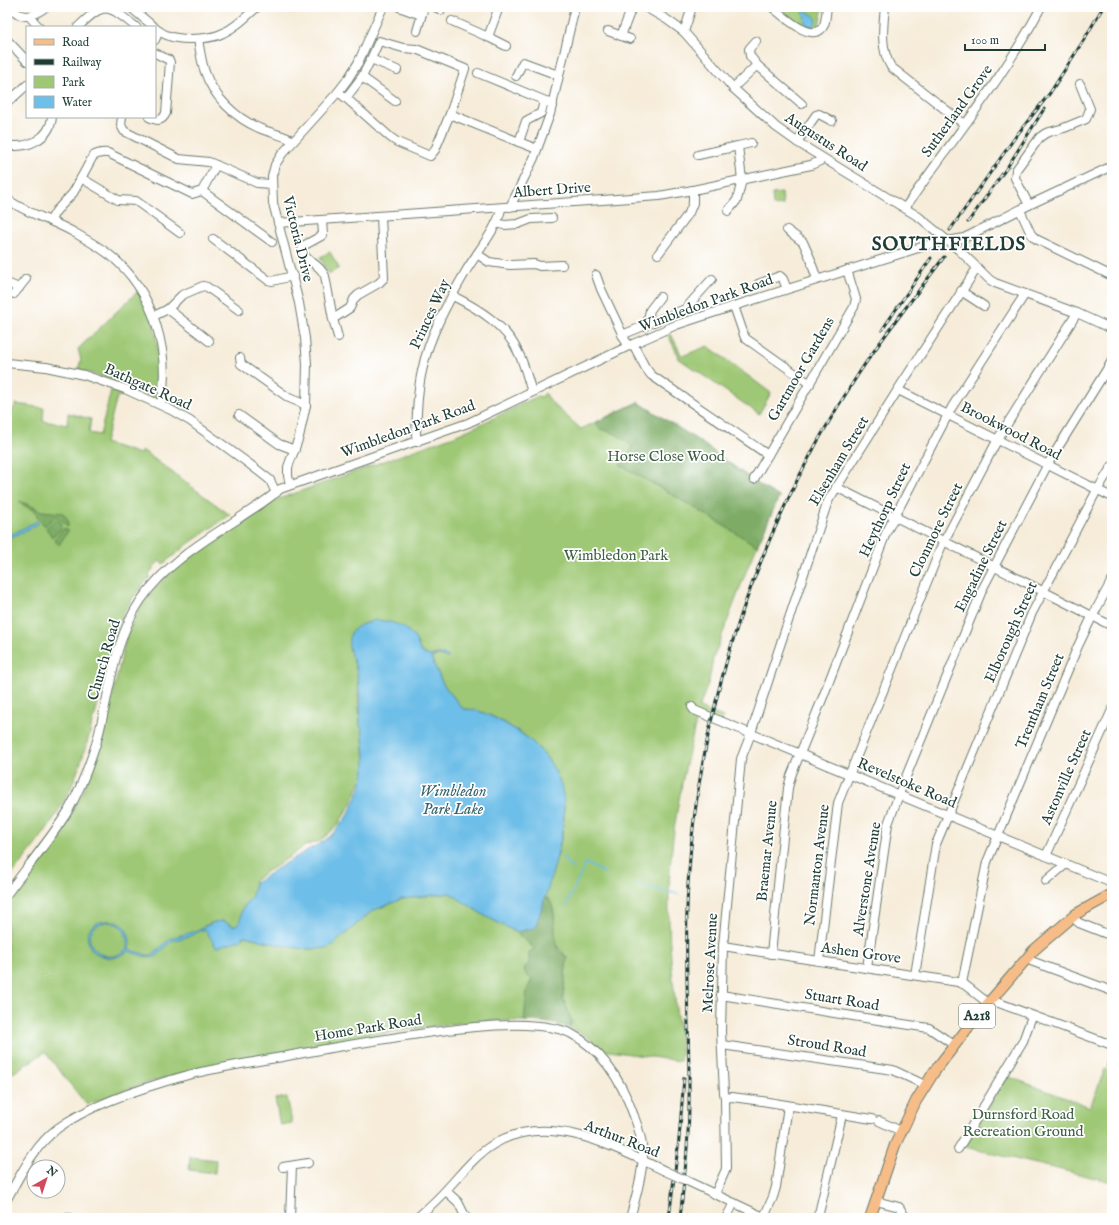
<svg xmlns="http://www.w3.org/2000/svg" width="1119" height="1225" viewBox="0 0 1119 1225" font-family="'IM FELL English',serif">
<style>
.green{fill:#9ec874;stroke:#5e8254}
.forest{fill:#7eac66;stroke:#4e744d}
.water{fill:#6dbee8;stroke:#467e8e;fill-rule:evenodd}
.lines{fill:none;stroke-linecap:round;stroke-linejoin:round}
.stream{stroke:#6dbee8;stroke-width:1.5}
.minor-casing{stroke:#6a7a6e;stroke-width:10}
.major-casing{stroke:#6a7a6e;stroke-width:12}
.minor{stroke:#fff;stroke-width:8}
.major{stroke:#f7bd88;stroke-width:10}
.rail-casing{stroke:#1f3d34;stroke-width:3}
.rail{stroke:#fff;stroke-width:1.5;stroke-dasharray:4.5;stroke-linecap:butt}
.minor-bridge-casing{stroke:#6a7a6e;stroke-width:10;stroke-linecap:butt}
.minor-bridge{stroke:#fff;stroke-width:8}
.labels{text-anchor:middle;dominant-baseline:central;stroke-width:3.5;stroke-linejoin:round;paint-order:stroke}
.shield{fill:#fff;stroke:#627771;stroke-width:1}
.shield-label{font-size:14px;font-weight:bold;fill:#1f3d34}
.street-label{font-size:15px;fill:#1f3d34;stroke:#fff}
.park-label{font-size:15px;fill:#3f6044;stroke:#fff}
.water-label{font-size:16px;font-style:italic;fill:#36646a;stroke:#fff}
.district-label{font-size:19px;font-weight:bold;letter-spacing:1px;fill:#1f3d34;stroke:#fff}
</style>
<rect width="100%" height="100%" fill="#fff"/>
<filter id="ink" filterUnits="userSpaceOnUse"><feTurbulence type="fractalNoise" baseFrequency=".025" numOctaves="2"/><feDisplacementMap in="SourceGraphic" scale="8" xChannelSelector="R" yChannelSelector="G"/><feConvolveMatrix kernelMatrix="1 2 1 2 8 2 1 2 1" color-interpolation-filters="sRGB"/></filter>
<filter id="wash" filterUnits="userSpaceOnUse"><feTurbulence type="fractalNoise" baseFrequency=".012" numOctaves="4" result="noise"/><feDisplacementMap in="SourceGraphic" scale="16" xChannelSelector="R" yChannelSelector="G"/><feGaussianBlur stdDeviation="0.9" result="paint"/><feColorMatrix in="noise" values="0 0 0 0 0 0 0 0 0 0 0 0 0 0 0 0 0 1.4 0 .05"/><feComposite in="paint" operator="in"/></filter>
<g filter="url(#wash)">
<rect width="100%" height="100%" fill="#f6ecd9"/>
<g class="green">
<path d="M778 7H823L820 22 818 26 811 29 806 28Z"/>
<path d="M782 193 783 205 773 206 772 194Z"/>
<path d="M330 252 339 268 329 274 320 257Z"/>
<path d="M138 291C141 297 146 304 149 310 160 338 159 368 158 397L155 398 120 383 78 369 81 360 78 349Z"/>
<path d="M671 334 682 356 708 346 771 393 759 414 678 358 679 357 668 335Z"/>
<path d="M111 390 123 395 117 397 105 443 140 454 142 450 230 515 188 544 163 564 159 561 149 574 150 577C140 588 131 599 124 612 108 644 103 681 95 716 91 720 92 727 90 733 83 756 76 780 64 801 49 830 27 855 7 881V420L16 404 44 408 43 421 67 425 68 413 91 419 89 433 100 435Z"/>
<path d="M545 393 553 404 581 429 638 402 699 441 758 484 779 497 749 564 721 638 713 659 709 681 699 708 723 717 721 727H717L697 718C681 782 667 849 669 916 669 947 673 978 676 1009 678 1024 684 1047 680 1061L602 1050 586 1036 569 1027 572 1022 563 998 567 957C552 943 556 935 554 917 554 911 551 905 549 899L545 897C563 838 583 786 529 739 517 729 493 715 478 711 473 710 468 709 463 709L443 684 431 658 439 655 447 658 448 657 436 654 430 656 427 655 420 651C415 630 400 623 380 623 376 623 371 622 367 623 361 624 356 629 351 633L350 649 357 672 360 725 362 729 365 760 363 780H361L352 803 337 826 320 841 305 846 275 867 267 871 254 881 253 883H255L252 896 242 909 240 922 234 926 223 921 214 922 204 926 216 947 245 936 280 945 304 949 329 948 372 911 402 899 450 893 485 916 516 932 535 949 544 1022C468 1016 392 1032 319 1046 240 1060 161 1073 87 1105 73 1088 59 1070 45 1052L7 1077V900L73 810 83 792 103 737 126 638 138 610 152 591 175 568 213 540 276 500 454 436 479 425 538 396 541 397Z"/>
<path d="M1105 1069 1112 1072V1182L965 1147 1007 1076 1090 1107Z"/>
<path d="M287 1097 292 1123 280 1125 275 1099Z"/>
<path d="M190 1157 216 1160 215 1173 189 1170Z"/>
</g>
<g class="forest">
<path d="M638 402 699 441 758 484 779 497 757 546 690 505 620 465C623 458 630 454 633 447L618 435 601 429 595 423Z"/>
<path d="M20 501 42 511 63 513 68 520V527L61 519 55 516 45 526 37 517 36 512 20 503Z"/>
<path d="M55 519 60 521 62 525 59 531 52 537 46 528Z"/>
<path d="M64 528 68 531 59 545 54 540Z"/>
<path d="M545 897C559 902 552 935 558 948 559 952 564 955 567 957L563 998 572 1022 569 1027 544 1022 524 1021 527 990 532 979 526 975 524 968 529 963V952L535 949 516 932 535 928Z"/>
</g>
<g class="water">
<path d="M791 7H805L807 12C816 16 820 19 812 27L807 25C802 19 807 13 801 8Z"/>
<path d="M37 521 39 523C35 526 12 538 7 538V535L12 534Z"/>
<path d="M375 620C397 622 414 627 420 651 422 652 426 655 429 656 437 657 438 650 449 657L448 658 439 655 431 658 443 684 463 709C467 709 473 709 478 711 494 716 518 730 531 741 545 754 557 769 562 789 571 827 547 891 535 928L516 932 485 916 450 893 402 899 372 911 329 948 304 949 280 945 245 936H243L241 940 216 947 205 929 190 936 171 941 157 956 154 957 143 956 128 951C120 957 112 960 102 956 96 954 91 951 89 944 79 920 119 912 128 933 130 938 130 944 129 949L147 955H152L171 938 196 931 214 922 223 921 234 926 240 922 242 909 252 896 255 883C271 872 288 862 304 852 313 847 323 843 330 836 351 817 364 787 365 760 365 750 363 739 362 729L360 725C361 709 360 689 357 673 355 661 344 645 351 633 356 625 367 623 375 620ZM106 922C117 922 126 928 127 940 127 945 128 948 124 951 101 970 70 931 106 922Z"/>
</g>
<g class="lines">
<g class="stream">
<path d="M562 856 570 867 574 868"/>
<path d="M636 885 679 894"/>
<path d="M566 906 586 863 606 874"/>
</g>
</g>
</g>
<g filter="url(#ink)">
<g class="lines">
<defs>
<g id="minor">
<path d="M10 7C23 21 32 17 46 7"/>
<path d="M130 7 154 27"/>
<path d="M399 7 421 15"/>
<path d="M435 7 441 10"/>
<path d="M645 7 666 19 684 32 733 88 776 127 797 142 919 217 960 251 990 280 995 283 1077 313 1112 329"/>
<path d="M772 7C782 15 814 46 824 25 826 20 826 13 827 7"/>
<path d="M885 7C883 27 880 49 891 67L964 124"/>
<path d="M29 16 39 27"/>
<path d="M452 21 488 37 499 7"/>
<path d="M78 27C105 1 107 4 136 27"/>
<path d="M155 28C161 33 169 37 177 38 189 40 212 39 223 33 236 27 246 17 257 7"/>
<path d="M417 31 424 7"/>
<path d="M608 31 630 39"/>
<path d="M684 32 692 7"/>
<path d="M621 36 632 7"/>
<path d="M488 37 506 46"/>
<path d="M198 39C200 50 201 61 205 72 213 96 235 118 259 128 269 133 285 135 293 141"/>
<path d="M7 40 27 61"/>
<path d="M155 40 159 31"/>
<path d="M756 41 749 49 750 56 757 65 802 104"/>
<path d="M478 73 553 104"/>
<path d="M516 76 523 62 558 75"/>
<path d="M362 77 395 101"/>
<path d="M733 88 757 65"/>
<path d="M338 92 346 98 390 137 397 142 430 156 435 150 450 114 465 69 416 49 403 48 379 41 371 59 397 70"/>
<path d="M346 98 362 77 371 59"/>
<path d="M7 103 27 85"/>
<path d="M450 114 519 142"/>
<path d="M122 117 121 125 124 131 179 159 209 162 257 183 271 184"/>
<path d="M149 117C157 121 162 122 166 113L170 62 169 60 155 53"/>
<path d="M797 142 816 115 819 114 832 121"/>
<path d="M7 145C27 149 50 139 52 117"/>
<path d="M738 146 751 143"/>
<path d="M537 149 519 142 526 121 541 113 544 101"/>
<path d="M698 155 738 146 742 180 737 200 728 211"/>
<path d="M81 178 118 200 136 201 180 233"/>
<path d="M202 191 272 242"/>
<path d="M7 199C27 214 53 220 75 233 87 240 100 247 111 256 154 291 171 352 161 405"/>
<path d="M1029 205 1015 178 1016 170 1040 137 1046 133 1064 128 1086 119 1090 109 1080 84"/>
<path d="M510 207 534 158 550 114 575 7"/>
<path d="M905 208C951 141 1004 78 1041 7"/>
<path d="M1020 210 1031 234 1036 239 1112 276"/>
<path d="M322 220 323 235 303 246 302 250C307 264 318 261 325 276L333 319 350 308 354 299 358 295 379 283 384 278 381 216"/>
<path d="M50 221 56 211 73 193 93 156C98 153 102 152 108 153L192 194 202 191 216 165"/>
<path d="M278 223 659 196 693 190 811 165 820 161 822 158"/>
<path d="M496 223 504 225 518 224 531 219 552 218"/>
<path d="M787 230 803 242 811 260"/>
<path d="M213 239 268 280 272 281 293 276"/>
<path d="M477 254 489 262 510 265 534 264 540 266 562 265"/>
<path d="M658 254 689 213 693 203V190"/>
<path d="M812 265 817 279"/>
<path d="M596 275 601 289 628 346"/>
<path d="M7 283 19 288"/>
<path d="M758 284 780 276 783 279 787 289"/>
<path d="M961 291 984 306"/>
<path d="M14 294 26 279"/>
<path d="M453 296C479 309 507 326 519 354 525 366 528 380 532 392"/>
<path d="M734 306 745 338 810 384"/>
<path d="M168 309 209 341"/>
<path d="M154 316 168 309 182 295 203 286 207 287 239 310"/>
<path d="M333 319 338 337"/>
<path d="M647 324 650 310 660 297"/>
<path d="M622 335 685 309 712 279"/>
<path d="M633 344 645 367 651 375 768 455"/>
<path d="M240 358 241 364 289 398 306 405"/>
<path d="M7 363 46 367 84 375 125 389 171 410 190 421 248 463 270 480 276 493"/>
<path d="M898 390 1112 497"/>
<path d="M239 415 279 444 295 450"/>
<path d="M417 442 416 434C417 413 417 392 422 371 429 336 448 302 466 271 475 255 500 225 501 208"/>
<path d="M754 479 854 307 856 299 847 270"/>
<path d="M290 485 288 476V467L299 437 306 405 307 364 305 338 299 303 273 203 272 176 275 165 282 154 338 92 348 79 358 63 383 7"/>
<path d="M836 487 1112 626"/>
<path d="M692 707 694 710 1109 882 1112 884"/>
<path d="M1046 856 1112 710"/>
<path d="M1046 881 1066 864"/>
<path d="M7 894C27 867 50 840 68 811 80 790 89 766 96 744 110 696 112 642 141 600 165 565 203 541 238 519 252 509 267 501 280 489L468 423 633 344 676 325 734 306 931 244 964 238 1029 205 1112 166"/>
<path d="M1072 917 1079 923 1112 936"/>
<path d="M723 946 819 961 958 982 965 985 988 1003"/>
<path d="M771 954 788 788 791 776 823 697 886 533 952 407 1025 294"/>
<path d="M1027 958 1031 961 1112 991"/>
<path d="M819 961 838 803 852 768 942 545 999 437 1077 313"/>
<path d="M867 968 888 824 901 789 983 588 1049 462 1112 361"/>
<path d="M915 975 936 844 939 837 1032 613 1096 492 1112 466"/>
<path d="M962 983 987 862 1078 646 1091 619 1112 580"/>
<path d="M721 995 922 1027 929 1028 954 1045"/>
<path d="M991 1000 1112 1045"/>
<path d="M722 1045 893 1070 925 1085"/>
<path d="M1111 1066 1112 1063"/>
<path d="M725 1098 732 1097 762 1101 872 1119"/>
<path d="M879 1121 901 1131"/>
<path d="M958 1149 1023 1041 1032 1016"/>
<path d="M283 1167 308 1163"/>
<path d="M685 1180 766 1218"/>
<path d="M446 1191 458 1202 466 1218"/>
<path d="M715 1194 726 1169 725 1098 724 1093 721 1031 723 946 741 759 750 736 828 501 899 388 977 268"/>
<path d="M7 1199C21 1174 34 1146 58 1128 91 1104 148 1086 188 1075 224 1066 262 1061 298 1054 341 1046 383 1039 426 1033 459 1028 491 1024 525 1025 540 1026 556 1027 570 1033 603 1050 622 1082 634 1116 639 1129 643 1144 643 1157 642 1174 635 1201 630 1218"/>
<path d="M876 1201 899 1207 906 1218"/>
<path d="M764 1217 773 1197 776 1187 788 1106"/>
<path d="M64 1218H70"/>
<path d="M290 1218 292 1166"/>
<path d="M417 1218C427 1209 437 1200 446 1190 461 1174 475 1155 494 1144 549 1111 614 1147 665 1171"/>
<path d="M726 1218 734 1203"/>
<path d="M817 1218 820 1209 842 1115"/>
</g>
<path id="major" d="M870 1218 895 1145 916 1101 934 1072 973 1021 1034 950 1076 914 1112 894"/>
</defs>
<use href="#minor" class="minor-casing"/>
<use href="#major" class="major-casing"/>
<use href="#minor" class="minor"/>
<use href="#major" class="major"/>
<defs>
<g id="rail">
<path d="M968 222 1008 166 1044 109"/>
<path d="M950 230 1016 136 1050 93 1085 38 1103 7"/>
<path d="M882 330 931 258"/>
<path d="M669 1218 679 1139 684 1078"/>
<path d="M680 1218C685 1174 690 1129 689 1085 689 1018 684 951 688 884 699 703 759 525 859 373 885 333 916 295 944 257"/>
</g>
</defs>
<use href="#rail" class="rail-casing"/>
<use href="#rail" class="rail"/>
<defs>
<path id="minor-bridge" d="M665 1171 685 1180"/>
</defs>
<use href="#minor-bridge" class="minor-bridge-casing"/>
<use href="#minor-bridge" class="minor-bridge"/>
</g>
</g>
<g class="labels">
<rect class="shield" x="959" y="1004" width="36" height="24" rx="3"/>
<g class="shield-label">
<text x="977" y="1016">A218</text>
</g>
<g class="street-label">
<text transform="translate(957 111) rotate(-54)">Sutherland Grove</text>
<text transform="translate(826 142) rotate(33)">Augustus Road</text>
<text transform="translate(552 190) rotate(-4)">Albert Drive</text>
<text transform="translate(298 239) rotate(76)">Victoria Drive</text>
<text transform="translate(706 303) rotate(-20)">Wimbledon Park Road</text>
<text transform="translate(430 314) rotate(-65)">Princes Way</text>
<text transform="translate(801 369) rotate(-60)">Gartmoor Gardens</text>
<text transform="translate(148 387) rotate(24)">Bathgate Road</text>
<text transform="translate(408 429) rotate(-20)">Wimbledon Park Road</text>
<text transform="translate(1011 431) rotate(27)">Brookwood Road</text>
<text transform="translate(839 461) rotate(-59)">Elsenham Street</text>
<text transform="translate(885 510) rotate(-65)">Heythorp Street</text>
<text transform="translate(936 530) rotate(-64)">Clonmore Street</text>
<text transform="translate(981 566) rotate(-64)">Engadine Street</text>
<text transform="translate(1011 632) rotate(-66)">Elborough Street</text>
<text transform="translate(104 660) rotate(-74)">Church Road</text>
<text transform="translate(1040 701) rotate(-67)">Trentham Street</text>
<text transform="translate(1066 777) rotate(-66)">Astonville Street</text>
<text transform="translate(907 783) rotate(23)">Revelstoke Road</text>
<text transform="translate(767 851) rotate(-84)">Braemar Avenue</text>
<text transform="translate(817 865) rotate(-83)">Normanton Avenue</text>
<text transform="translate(867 879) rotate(-81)">Alverstone Avenue</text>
<text transform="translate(861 953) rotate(8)">Ashen Grove</text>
<text transform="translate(710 963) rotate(-87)">Melrose Avenue</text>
<text transform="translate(842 1000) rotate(9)">Stuart Road</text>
<text transform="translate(368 1028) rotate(-9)">Home Park Road</text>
<text transform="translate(827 1046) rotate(9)">Stroud Road</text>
<text transform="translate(622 1139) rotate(21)">Arthur Road</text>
</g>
<g class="park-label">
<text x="666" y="456">Horse Close Wood</text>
<text x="616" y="555">Wimbledon Park</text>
<text x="1023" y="1114">Durnsford Road<tspan x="1023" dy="17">Recreation Ground</tspan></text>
</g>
<g class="water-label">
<text x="453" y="792">Wimbledon<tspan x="453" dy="18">Park Lake</tspan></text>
</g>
<g class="district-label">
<text x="949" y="245">SOUTHFIELDS</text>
</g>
</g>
<rect width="1119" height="1225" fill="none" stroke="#fff" stroke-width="24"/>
<rect x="26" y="26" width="130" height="92" fill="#ffffff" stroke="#a5b1ae"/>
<rect x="34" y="39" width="20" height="6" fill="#f7bd88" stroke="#a5b1ae"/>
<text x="62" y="46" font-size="12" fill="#1f3d34">Road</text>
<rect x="34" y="59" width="20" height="6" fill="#1f3d34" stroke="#a5b1ae"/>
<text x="62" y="66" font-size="12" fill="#1f3d34">Railway</text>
<rect x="34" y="76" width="20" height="12" fill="#9ec874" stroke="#a5b1ae"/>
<text x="62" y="86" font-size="12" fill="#1f3d34">Park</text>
<rect x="34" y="96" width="20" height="12" fill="#6dbee8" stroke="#a5b1ae"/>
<text x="62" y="106" font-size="12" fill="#1f3d34">Water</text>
<g transform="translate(46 1179) rotate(39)"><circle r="19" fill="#ffffff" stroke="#a5b1ae"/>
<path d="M0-3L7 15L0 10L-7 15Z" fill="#d1495b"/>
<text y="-6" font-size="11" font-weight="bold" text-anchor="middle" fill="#1f3d34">N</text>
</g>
<path d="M965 44v6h80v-6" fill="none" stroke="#1f3d34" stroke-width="2"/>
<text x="971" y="44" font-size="12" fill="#1f3d34" stroke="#ffffff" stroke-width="3" paint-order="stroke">100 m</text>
</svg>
